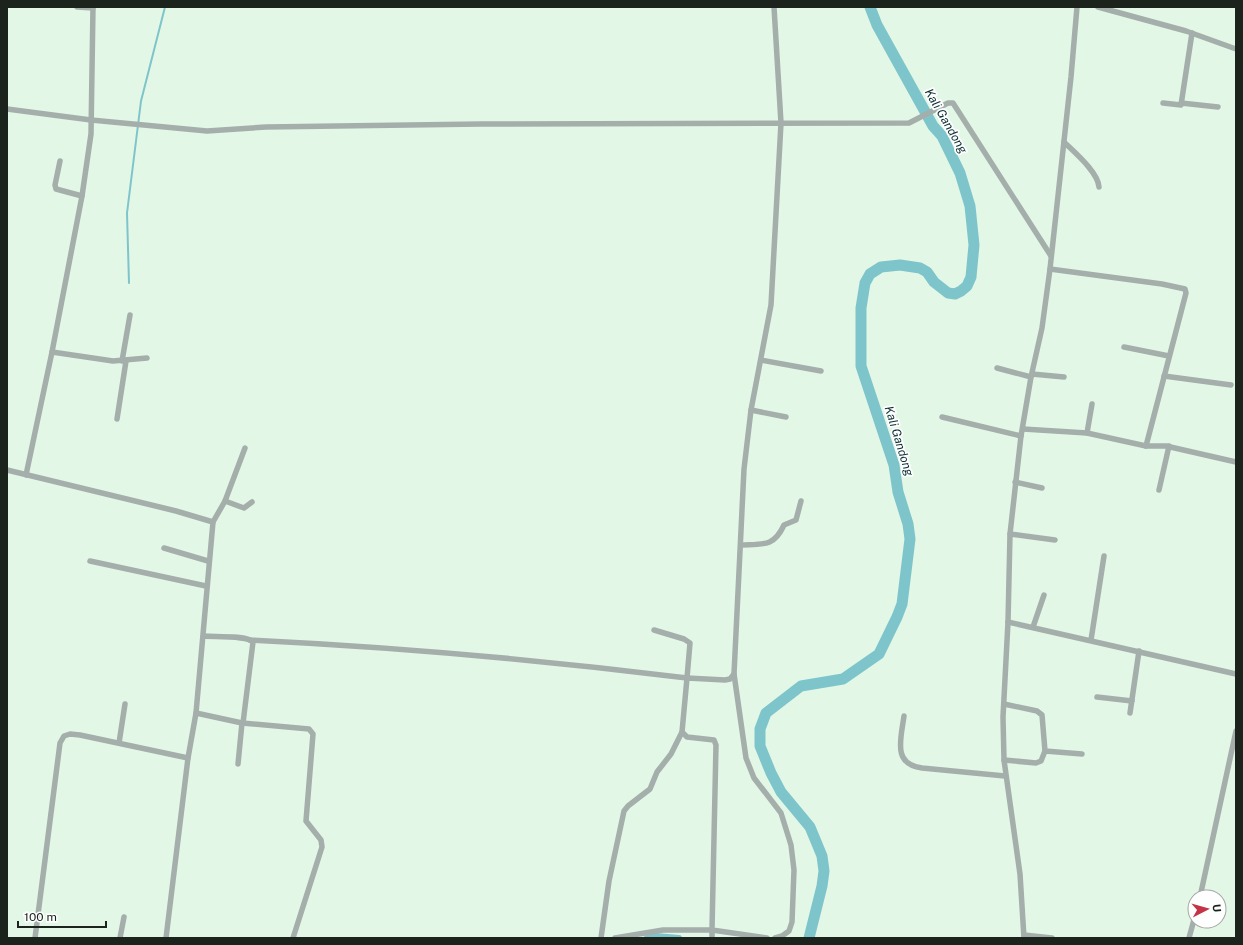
<svg xmlns="http://www.w3.org/2000/svg" width="1243" height="945" viewBox="0 0 1243 945" font-family="'Public Sans',sans-serif">
<style>
.lines{fill:none;stroke-linecap:round;stroke-linejoin:round}
.stream{stroke:#7ec5cb;stroke-width:2}
.canal{stroke:#7ec5cb;stroke-width:6}
.river{stroke:#7ec5cb;stroke-width:11}
.street{stroke:#a4afac;stroke-width:5.5}
.labels{text-anchor:middle;dominant-baseline:central;stroke-width:3.5;stroke-linejoin:round;paint-order:stroke}
.water-label{font-size:12px;font-style:italic;fill:#0b2f32;stroke:#fefefe}
</style>
<rect width="100%" height="100%" fill="#e3f7e6"/>
<g class="lines">
<path class="stream" d="M129 283 127 213 141 101 165 7"/>
<path class="canal" d="M647 938 656 936 679 938"/>
<path class="river" d="M809 938 822 886 824 871 822 856 810 827 781 792 771 773 760 746V729L766 713 801 686 843 679 879 654 897 617 902 604 910 539 908 524 898 492 894 465 861 366V308L865 283 870 274 881 267 900 265 920 268 927 272 934 282 948 293 955 294 961 291 967 286 971 277 974 245 970 206 960 173 942 136 933 126 877 25 870 7"/>
<g class="street">
<path d="M77 7 93 8"/>
<path d="M1098 7 1186 31 1236 49"/>
<path d="M1163 103 1181 105 1192 33"/>
<path d="M1181 103 1218 107"/>
<path d="M7 109 91 120 207 131 266 127 481 124 909 123 948 103H953L1051 256"/>
<path d="M1064 142C1074 152 1098 172 1099 187"/>
<path d="M60 161 55 185 56 189 82 196"/>
<path d="M1050 269 1162 284 1185 289 1186 293 1146 446"/>
<path d="M1124 347 1169 356"/>
<path d="M52 352 113 361 147 358"/>
<path d="M761 360 821 371"/>
<path d="M122 361 130 315"/>
<path d="M997 368 1031 377"/>
<path d="M1032 374 1064 377"/>
<path d="M1164 376 1231 385"/>
<path d="M751 410 786 417"/>
<path d="M942 417 1021 436"/>
<path d="M117 419 126 361"/>
<path d="M1023 429 1087 433 1146 446H1166L1236 462"/>
<path d="M1087 433 1092 404"/>
<path d="M7 470 176 511 213 522 196 713 188 758 166 938"/>
<path d="M26 475 52 352 82 196 91 134 93 7"/>
<path d="M1015 482 1042 488"/>
<path d="M1159 490 1169 446"/>
<path d="M225 501 244 508 252 502"/>
<path d="M213 522 225 501 245 448"/>
<path d="M1010 534 1055 540"/>
<path d="M741 545C763 544 774 547 784 525L796 520 801 501"/>
<path d="M164 548 208 561"/>
<path d="M90 561 206 586"/>
<path d="M1008 622 1236 674"/>
<path d="M1033 627 1044 595"/>
<path d="M204 636C215 637 246 635 253 642L243 723"/>
<path d="M250 640C396 647 542 660 687 678L690 643 684 639 654 630"/>
<path d="M1091 640 1104 556"/>
<path d="M734 674 746 758 754 778 781 813 791 845 794 870 792 922 789 931 782 936 775 938"/>
<path d="M1097 697 1132 701"/>
<path d="M1004 704 1037 711 1042 715 1045 751 1082 754"/>
<path d="M196 713 242 723 309 729 313 734 306 821 321 840 322 847 293 938"/>
<path d="M1130 713 1139 651"/>
<path d="M904 716C901 739 892 764 922 768L1005 776"/>
<path d="M119 743 125 704"/>
<path d="M1004 760 1036 763 1041 761 1045 751"/>
<path d="M238 764 242 723"/>
<path d="M1200 897 1236 731"/>
<path d="M1024 935 1052 938"/>
<path d="M35 938 60 743 64 736 70 734 80 735 188 758"/>
<path d="M120 938 124 917"/>
<path d="M601 938 609 881 624 811 628 806 650 789 657 772 671 754 682 732"/>
<path d="M615 938 663 930H712V938"/>
<path d="M767 938 712 930 716 745 714 740 687 737 682 732 687 678 725 680 730 679 734 674 744 469 751 410 771 305 781 123 774 7"/>
<path d="M1024 938 1020 874 1004 760 1003 717 1008 622 1010 534 1021 436 1031 377 1042 328 1050 269 1071 77 1077 7"/>
<path d="M1189 938 1195 916"/>
</g>
</g>
<g class="labels">
<g class="water-label">
<text transform="translate(946 121) rotate(60)">Kali Gandong</text>
<text transform="translate(899 441) rotate(73)">Kali Gandong</text>
</g>
</g>
<rect width="1243" height="945" fill="none" stroke="#1c231d" stroke-width="16"/>
<g transform="translate(1207 909) rotate(84)"><circle r="19" fill="#fefefe" stroke="#a4a6a4"/>
<path d="M0-3L7 15L0 10L-7 15Z" fill="#c43345"/>
<text y="-6" font-size="11" font-weight="bold" text-anchor="middle" fill="#1c231d">U</text>
</g>
<path d="M18 921v6h88v-6" fill="none" stroke="#1c231d" stroke-width="2"/>
<text x="24" y="921" font-size="12" fill="#1c231d" stroke="#fefefe" stroke-width="3" paint-order="stroke">100 m</text>
</svg>
